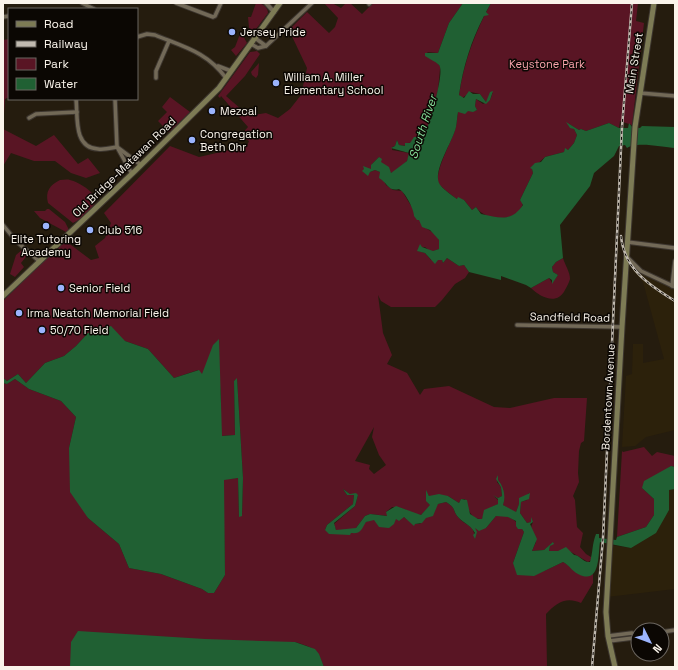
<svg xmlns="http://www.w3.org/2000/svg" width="678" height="670" viewBox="0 0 678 670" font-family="'Space Grotesk',sans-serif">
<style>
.built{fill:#2c210b}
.green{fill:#591524;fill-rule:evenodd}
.water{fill:#206033}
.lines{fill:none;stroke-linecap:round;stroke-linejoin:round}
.minor-casing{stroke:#3d362f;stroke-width:5.5}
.tertiary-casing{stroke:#3d362f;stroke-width:6}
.secondary-casing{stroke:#3d362f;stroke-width:7}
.minor{stroke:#726957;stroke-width:3.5}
.tertiary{stroke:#726957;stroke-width:4}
.secondary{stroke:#7d7b55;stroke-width:5}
.rail-casing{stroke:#c1bab0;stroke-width:2.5}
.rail{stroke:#0b0703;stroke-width:1;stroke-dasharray:3;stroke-linecap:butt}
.poi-dot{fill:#9bb4fd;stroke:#0b0703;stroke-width:1.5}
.labels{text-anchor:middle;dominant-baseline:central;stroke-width:3;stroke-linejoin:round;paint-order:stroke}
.poi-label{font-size:11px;fill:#faf4eb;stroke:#0b0703;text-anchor:start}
.street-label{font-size:11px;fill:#faf4eb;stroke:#0b0703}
.park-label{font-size:11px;fill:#f9a3ac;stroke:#0b0703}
.water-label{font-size:12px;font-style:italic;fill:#84dc98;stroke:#0b0703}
</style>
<rect width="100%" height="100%" fill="#251c0e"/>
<g class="built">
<path d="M633 260 639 268 675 285V430L646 437 635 446 622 447 626 376 632 374 633 344H643V363L664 359 643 282 633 271Z"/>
<path d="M675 489V589L607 597 610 545 631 548 669 510V490Z"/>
</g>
<g class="green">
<path d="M256 3C262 3 268 7 268 13L253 33 249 28 248 17H251Z"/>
<path d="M324 3H332L341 8 346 3H350L362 14 373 3H463L449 23 438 53 427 52 440 66V69L438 90 428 126 423 128C421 136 416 143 407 143L406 146 399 145 397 140 395 146 392 147V150L409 153C409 163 399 170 391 173L380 162 379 157 372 164 371 169H364L368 173 375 170 380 172 386 185 393 190 402 191 424 227 437 235 439 240V249L431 252 425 247 420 248 418 251 425 253 431 260H442L443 263 447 258 459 266 464 265 469 272 465 278 455 284 442 300 435 307H391L381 301 378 295 383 333 392 355 387 364 407 373 420 395 424 389 449 386 494 407 510 408 554 398H587L584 441 581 443 579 451 578 473 579 482 573 496 575 500 577 527 583 533 580 547 586 554 591 557V560L588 562 571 552 549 551 550 546 554 542 544 550 532 551 536 542 531 527 533 522 531 519V522L527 523 520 513 521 502 527 500 529 493 520 502 516 512H514L503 505 504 493 497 480 498 475 497 482 501 487 502 496 498 498 494 496 498 500V504L485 511 482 519C470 520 468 508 465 499H461L459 503 448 496H429L426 491 428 503 431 505 421 515C410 514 403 506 392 507L386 512 388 516 370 514 365 516 356 528 351 530H336L334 524 355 506 358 495 350 494 343 489 347 495H354L353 504 327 525 325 530 355 533C359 530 362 525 366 522 373 517 394 520 404 517L413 524H420L438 504 446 502C457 509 452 510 458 517 466 527 474 523 475 539V528H486L496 516C509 513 518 522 524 532L513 563 544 571 563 562C573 567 580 579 593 574V583L581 603C566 596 556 603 546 614L547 667H324C317 648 314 648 295 642L72 667H3V383L7 384 15 379 29 389 61 401 76 417 69 448 88 518 119 544 129 568 161 574 202 589 208 593H214L225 575 223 479 238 478 239 516H242L243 478 237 379 234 381 235 435 221 436V394L219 378 201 374 198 370 174 378 148 349 125 341 88 333 76 346 64 356 45 363 26 383 18 374 7 381 3 378V301L69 236 71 237 67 242 91 260 99 258 95 246 105 238 111 223 104 213 170 146 199 157 247 146 249 141 240 136 248 127 221 96 220 98 218 96 250 52 257 51 260 54 245 76 226 96 249 116 266 113 278 118 290 109 301 95 307 68 289 30 307 12 329 33 335 27 338 18ZM374 427 372 437 379 455 386 465 374 474 369 469 370 465 355 461Z"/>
<path d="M491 3H638L636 21 644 23 632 125 620 121 619 128 609 123 586 131 581 129 579 130 569 124 568 125 574 129 577 135 574 143 568 150 565 149 564 152 545 157 532 169 533 173 520 200 523 202C521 223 485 222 476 207L472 210 464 200 457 199C454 197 441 187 439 184 433 174 452 141 455 130 457 124 457 117 458 111L465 113 467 111H475L477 110 475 106 476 99 483 104 490 100 493 92 486 102 480 94 471 92 462 98 459 95C464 62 475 32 491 3Z"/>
<path d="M240 34H242L247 43 236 56 231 50 235 47Z"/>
<path d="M9 39V97L5 99 3 129 36 146 54 135 78 164 88 158 100 173 86 178 71 173 55 161H34L11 153 3 166V40Z"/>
<path d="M259 63 258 75 256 78 252 75 251 72Z"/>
<path d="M170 97 190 112 169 132 158 121 167 112 162 107Z"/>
<path d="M60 180C63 180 67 179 70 180 78 182 95 191 95 201 94 209 80 220 73 223L48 203C45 191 50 185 60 180Z"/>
<path d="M47 209H49L65 222 69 230 66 232 40 218 34 211H45Z"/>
<path d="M23 249 29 253 21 263 24 267 15 277 10 274 16 255Z"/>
<path d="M563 258C565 265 570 272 570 279 569 283 567 286 565 290 557 306 540 297 531 288L549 278 552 283 558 275 553 272 552 267 556 262Z"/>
<path d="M644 447 652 456 657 452 675 456V467L671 466 642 488 654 499V515L646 527 617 537 622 451 623 452Z"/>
</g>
<g class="water">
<path d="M463 3H491L486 12 489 15 484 16C471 41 463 67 459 95L464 98 469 91 473 94H480L486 102 490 92 493 91 490 100 486 104 476 99 475 106 477 110 473 112 468 111 465 114 458 112C457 117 457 122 456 127 453 141 433 170 439 183 441 188 453 196 457 199L458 197 464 200 472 210 476 207 481 214C501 218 511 222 523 205L520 200 533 173 532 169 530 168 535 163 541 162 545 157 564 152 565 148 568 150 574 143 577 135 574 129 570 128 566 122 579 130 581 129 586 131 609 123 619 128H628L629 123 632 127 640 128 642 126 675 127V148C663 147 636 141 627 148L625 145 619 146 614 156 594 173 590 186 560 225 563 258 556 262 552 267 553 272 558 275 552 284V280L549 278 531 288 526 285 501 276V280L469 272 464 265 459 266 447 258 443 263 442 260H438L435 264 425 253 417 251 420 244 422 247 433 251 439 249V240L430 230 422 227 419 220H417L414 216C414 210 406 193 399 189 388 192 388 183 379 178L380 172 375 170 370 172 368 176 362 171 364 169 363 166 371 169V165L379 157 382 159 381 162 389 167 391 173 407 161 409 153 391 148 395 146 397 140 399 145 405 146V143H410L414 137H419L418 135 423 128 420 125 428 126C431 116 445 71 439 65 435 61 429 59 425 56V53H438L449 23Z"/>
<path d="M111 326 125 341 148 349 174 378 199 370 202 374 213 345 219 339 222 436 235 435 234 381 237 378 243 478 242 516 239 517 238 478 224 480 225 575 214 593H208L202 589 161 574 129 568 119 544 88 518 70 492 69 448 76 417 61 401 29 389 15 379 7 384 3 383V378L7 381 18 374 26 383 45 363 64 356 76 346 88 333Z"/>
<path d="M671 466 675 467V489L669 490V510L656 533 631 548 600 542C598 553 601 586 578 574 572 571 569 565 563 562L534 576 517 575 513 563 524 532 522 529H518L516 526V521L508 517 496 516 486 528 479 531 475 528 477 532 475 539 473 535 475 533C469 523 464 524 458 517 452 510 457 509 446 502L438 504 433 516 426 518 422 523 415 524 414 526 404 517 399 521 396 519 394 524 389 528 379 527 374 520 366 522C361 530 361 534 351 533L350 535 329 534 325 530 327 525 353 504 354 495H347L343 489 350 494 356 493 358 495 355 506 334 523 336 530 356 528 365 516 370 514 387 516 386 512 396 506 421 515 430 505 426 501V490L429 496 439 494 448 496 459 503 461 499 467 500 470 514 478 519H482L484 510 498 504V499L493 495 498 498 502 496 501 487 496 479 498 475V480C504 487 506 496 503 505L516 512 519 504V498L530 493 529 499 521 502 520 513 527 523 531 522V517L533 522 530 524 537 539 532 551 544 550 553 542 554 544 550 546 549 551H558L566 547 574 555C580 555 583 563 590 562 593 552 592 544 596 534H599V538L616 540 617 537 646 527 654 515V499L642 488 644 481Z"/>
<path d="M78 631 205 639 295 642 315 649 319 654 324 667H70L71 642Z"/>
</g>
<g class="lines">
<defs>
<g id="minor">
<path d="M82 3 94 9"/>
<path d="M176 3 213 17 215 16 221 3"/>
<path d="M369 4 370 3"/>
<path d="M3 17 9 16"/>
<path d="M137 37 147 34 155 35C184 47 207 52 226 78"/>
<path d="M255 38 266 46"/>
<path d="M251 44 258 48 266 46 312 3"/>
<path d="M218 66 231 71"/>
<path d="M156 78V71L169 41"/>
<path d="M640 93 675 96"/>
<path d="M76 99C78 116 73 148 98 149 104 150 111 148 117 147"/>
<path d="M115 99 117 147 132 174"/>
<path d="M29 118 36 114 77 112"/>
<path d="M117 147 141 165"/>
<path d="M3 225 16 241 39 261"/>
<path d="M627 242 675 248"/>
<path d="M626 256 641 271 675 287"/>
<path d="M672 286 675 261"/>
<path d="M517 325 622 327"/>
<path d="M662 632 675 630"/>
<path d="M608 636 632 633 636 635 633 638 609 641"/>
</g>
<path id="tertiary" d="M266 3 274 12"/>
<g id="secondary">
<path d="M3 296 136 170 219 88 280 3"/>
<path d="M615 667 608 636 606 612 622 327 635 127 654 3"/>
</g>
</defs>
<use href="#minor" class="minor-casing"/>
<use href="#tertiary" class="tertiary-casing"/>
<use href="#secondary" class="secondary-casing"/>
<use href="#minor" class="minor"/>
<use href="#tertiary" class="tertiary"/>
<use href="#secondary" class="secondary"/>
<defs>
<g id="rail">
<path d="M621 236C624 269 649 285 675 301"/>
<path d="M592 667 603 538 622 127 632 3"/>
</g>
</defs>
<use href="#rail" class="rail-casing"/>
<use href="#rail" class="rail"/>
</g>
<g class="poi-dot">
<circle cx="232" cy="32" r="4"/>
<circle cx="276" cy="83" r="4"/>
<circle cx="212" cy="111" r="4"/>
<circle cx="192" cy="140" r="4"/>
<circle cx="46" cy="226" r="4"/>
<circle cx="90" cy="230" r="4"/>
<circle cx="61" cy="288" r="4"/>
<circle cx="19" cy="313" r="4"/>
<circle cx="42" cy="330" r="4"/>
</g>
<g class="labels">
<g class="poi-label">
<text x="240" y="32">Jersey Pride</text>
<text x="284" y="77">William A. Miller<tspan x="284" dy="13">Elementary School</tspan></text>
<text x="220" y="111">Mezcal</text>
<text x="200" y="134">Congregation<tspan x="200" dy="13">Beth Ohr</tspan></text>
<text x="98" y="230">Club 516</text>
<text x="46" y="239" text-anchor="middle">Elite Tutoring<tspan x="46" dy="13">Academy</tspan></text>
<text x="69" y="288">Senior Field</text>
<text x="27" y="313">Irma Neatch Memorial Field</text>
<text x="50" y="330">50/70 Field</text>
</g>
<g class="street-label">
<text transform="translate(634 63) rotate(-81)">Main Street</text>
<text transform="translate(124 167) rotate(-44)">Old Bridge-Matawan Road</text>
<text transform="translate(570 317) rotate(1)">Sandfield Road</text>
<text transform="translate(608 397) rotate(-87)">Bordentown Avenue</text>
</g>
<g class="park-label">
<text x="547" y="64">Keystone Park</text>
</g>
<g class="water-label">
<text transform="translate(423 127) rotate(-72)">South River</text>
</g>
</g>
<rect width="678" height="670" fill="none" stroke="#faf4eb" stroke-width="8"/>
<rect x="8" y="8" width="130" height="92" fill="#0b0703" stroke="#6b6660"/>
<rect x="16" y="21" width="20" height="6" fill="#7d7b55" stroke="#6b6660"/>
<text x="44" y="28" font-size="12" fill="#faf4eb">Road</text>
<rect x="16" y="41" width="20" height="6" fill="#c1bab0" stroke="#6b6660"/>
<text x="44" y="48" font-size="12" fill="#faf4eb">Railway</text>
<rect x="16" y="58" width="20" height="12" fill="#591524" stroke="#6b6660"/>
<text x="44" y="68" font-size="12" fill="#faf4eb">Park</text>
<rect x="16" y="78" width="20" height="12" fill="#206033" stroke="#6b6660"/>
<text x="44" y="88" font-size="12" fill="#faf4eb">Water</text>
<g transform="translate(650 642) rotate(132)"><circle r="19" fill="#0b0703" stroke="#6b6660"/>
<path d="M0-3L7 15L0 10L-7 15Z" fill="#9bb4fd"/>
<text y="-6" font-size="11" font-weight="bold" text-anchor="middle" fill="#faf4eb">N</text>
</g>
</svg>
